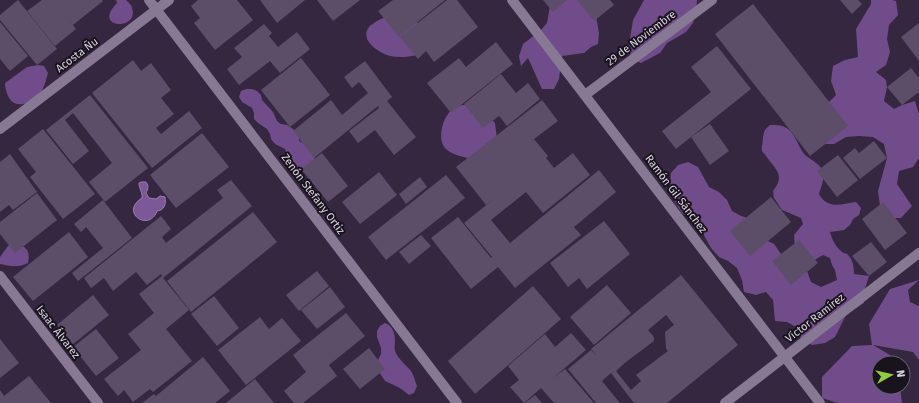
<svg xmlns="http://www.w3.org/2000/svg" width="919" height="403" viewBox="0 0 919 403" font-family="'Fira Sans',sans-serif">
<style>
.forest{fill:#704c8b}
.water{fill:#7d5898;stroke:#9a7dae}
.building{fill:#5c4e68;fill-rule:evenodd}
.lines{fill:none;stroke-linecap:round;stroke-linejoin:round}
.minor{stroke:#877894;stroke-width:10}
.labels{text-anchor:middle;dominant-baseline:central;stroke-width:4;stroke-linejoin:round;paint-order:stroke}
.street-label{font-size:11px;fill:#dcd4e3;stroke:#19131e}
</style>
<rect width="100%" height="100%" fill="#35273f"/>
<g class="forest">
<path d="M116 0H126C128 2 132 5 132 8 140 31 91 29 117 3Z"/>
<path d="M551 0H584L595 11 599 33 598 44 591 47 584 53 562 56 559 79 554 89H542L528 58 521 66 519 56 523 44 540 31 547 23Z"/>
<path d="M644 0H697L696 13 693 23 686 32 667 43 660 53 641 63 631 59 629 45 633 20Z"/>
<path d="M871 0H892L896 1 898 15 889 25 887 39 890 52 886 65 876 72 886 80 887 87 884 101 894 109 902 105 915 101 919 114V158L913 167 899 171 897 184 912 206 901 218H888L880 206 878 191 887 158 884 144 873 137 859 136 846 137 834 144H821L817 108 829 102 836 95 831 81 833 66 845 60 858 57 856 29 871 4Z"/>
<path d="M388 17 419 23 418 55C408 57 399 58 390 56 379 53 359 40 369 27 370 25 372 25 374 23 378 20 382 18 388 17Z"/>
<path d="M38 65 44 66 48 73C46 80 44 88 40 94 35 101 23 107 14 103 8 100 5 89 5 83L27 67Z"/>
<path d="M246 89H252L257 91 261 95 262 100 273 112 277 121 281 124 287 125 296 131 299 135V141C306 145 315 151 315 161 315 163 312 167 311 170L298 172 292 169 288 159 287 154 285 149 275 144 271 139 270 134 267 129 258 123 254 119V113L252 108 242 102 239 97 241 91Z"/>
<path d="M469 104 483 111 495 123 497 139 475 160C466 157 453 156 446 149 436 139 443 115 454 108 458 105 463 105 469 104Z"/>
<path d="M770 125C776 125 782 124 788 129 796 135 798 147 805 155 811 160 821 164 823 172 825 179 821 187 819 194 828 210 841 204 856 202L861 208 859 215 853 219 850 225 844 230 830 232C832 239 835 246 841 251 843 253 845 253 847 254 853 259 854 267 854 274L869 276 864 292V303L846 315 835 337 825 343 812 345 801 339 798 328 787 322 775 321 773 300 766 292 756 295 744 292 742 280 737 268 728 261 719 257 711 248 700 228 692 219 682 213 676 204 671 194 670 183 671 173 678 165 688 162 698 167 709 187 719 192 727 200 732 211 741 216 752 219 764 239 774 244 786 261 807 271 811 282 821 287 837 280 835 270 832 265 830 258 823 255 811 262 795 250 794 235 803 224 801 218 782 210 774 198 773 191C786 175 775 169 766 156 765 154 763 153 762 151 761 147 763 142 763 138 764 131 764 130 770 125Z"/>
<path d="M13 243C25 246 31 249 28 263 18 268 10 266 0 264V257L8 246Z"/>
<path d="M919 280 908 290 910 302 919 306V360L913 352 873 345 895 358 896 363H879V387H900L902 403H838L822 398V377L852 346 872 345 869 324 890 289Z"/>
<path d="M385 323C393 326 395 333 395 341 395 344 394 348 395 351 398 359 406 365 411 371 414 376 415 381 417 386L414 393 409 395 400 388 385 381 379 372 378 360 381 354V348L377 337V331L380 326Z"/>
</g>
<path class="water" d="M141 182H146C149 186 148 189 146 193L149 198 156 199 160 196 165 197C166 204 165 210 157 211 149 233 119 212 142 198 143 193 139 189 139 183Z"/>
<g class="building">
<path d="M18 0 57 49 37 65 0 20V15Z"/>
<path d="M42 0H102L103 1 73 25 62 11 76 29 55 46 27 11Z"/>
<path d="M198 0H237L253 20 215 50 194 23 200 18 191 6Z"/>
<path d="M260 0H305L277 23Z"/>
<path d="M317 0H360L333 21Z"/>
<path d="M393 0H445L399 37 378 11Z"/>
<path d="M447 0H457L478 27 434 62 426 51 418 59 400 37Z"/>
<path d="M543 0H567L553 12Z"/>
<path d="M577 0H610L614 5 594 21Z"/>
<path d="M840 0H858L862 4 852 14Z"/>
<path d="M753 4 848 126 810 156 715 34Z"/>
<path d="M0 22 28 56 10 71 0 59Z"/>
<path d="M919 23V61L901 37Z"/>
<path d="M264 24 272 33 269 36 278 47 297 32 310 49 280 73 270 61 239 85 227 69 242 57 234 48Z"/>
<path d="M496 42 513 64 451 113 427 83 459 58 466 67Z"/>
<path d="M717 46 751 89 676 149 662 131 711 92 691 67Z"/>
<path d="M301 58 330 95 290 127 261 90Z"/>
<path d="M133 60 141 71 151 63 171 90 161 98 174 114 156 128 161 134 189 111 202 128 152 168 92 93Z"/>
<path d="M365 61 392 97 387 101 416 137 394 155 375 130 358 143 349 131 379 108 378 106 314 158 293 131 331 100 342 115 368 93 359 82 352 88 344 77Z"/>
<path d="M911 68 919 78V92L902 105 887 87Z"/>
<path d="M501 74 516 93 528 83 540 99 507 126 499 116 483 128 464 104Z"/>
<path d="M90 95 148 168 105 202 89 182 112 163 73 113 65 120 89 151 73 164 46 130Z"/>
<path d="M542 100 558 121 534 139 548 156 546 158 554 168 573 153 590 175 543 213 526 192 491 220 510 243 599 170 616 192 574 227 581 235 515 288 498 267 471 289 431 238 458 217 491 258 492 257 464 223 495 198 486 205 456 167Z"/>
<path d="M710 124 729 151 710 165 691 137Z"/>
<path d="M43 129 95 194 63 219 30 177 36 172 18 149Z"/>
<path d="M202 133 229 167 176 208 150 175Z"/>
<path d="M874 141 887 158 860 179 843 158 855 148 859 153Z"/>
<path d="M322 153 348 186 328 202 301 169Z"/>
<path d="M10 154 37 192 13 210 9 205 0 212V162Z"/>
<path d="M838 155 858 180 837 197 817 171Z"/>
<path d="M379 172 397 195 360 224 342 202Z"/>
<path d="M446 175 465 198 386 260 368 237Z"/>
<path d="M420 177 427 187 406 204 399 194Z"/>
<path d="M231 180 252 206 163 278 189 310 166 329 192 361 153 392 150 389 133 402 124 390 118 396 104 379 141 350 128 334 154 313 139 294 162 276 161 274 147 285 136 272 113 291 104 278 91 288 84 278 161 216 171 229 162 237 166 243 223 198 217 190Z"/>
<path d="M37 193 57 220 15 253 0 234V222Z"/>
<path d="M771 197 791 222 750 256 730 231Z"/>
<path d="M103 200 132 238 78 281 72 273 103 248 86 227 81 232 74 224Z"/>
<path d="M883 202 907 233 885 250 862 219Z"/>
<path d="M253 212 277 242 191 312 167 281Z"/>
<path d="M604 221 630 254 587 289 579 278 568 287 550 263Z"/>
<path d="M69 232 88 257 33 301 13 277Z"/>
<path d="M421 235 431 246 409 264 399 252Z"/>
<path d="M799 240 818 263 791 285 772 261Z"/>
<path d="M871 242 887 262 869 276 852 256Z"/>
<path d="M317 271 329 286 299 311 286 295Z"/>
<path d="M681 275 738 345 667 403H634L611 373 602 381 620 403H596L568 369 591 350 597 356 591 349ZM666 315 674 325 665 332 666 349 668 351 636 375 641 381 631 390 616 371 626 362 654 341V337L648 330Z"/>
<path d="M607 285 631 313 594 345 570 317Z"/>
<path d="M533 286 561 319 475 394 448 361Z"/>
<path d="M330 287 345 307 317 329 301 310Z"/>
<path d="M93 295 109 315 72 345 57 325Z"/>
<path d="M214 296 239 328 217 346 191 314Z"/>
<path d="M346 313 365 336 329 365 337 376 303 403H294L284 391 306 372 293 355Z"/>
<path d="M260 317 269 329 282 318 301 341 246 385 218 350Z"/>
<path d="M96 329 119 358 96 376 73 347Z"/>
<path d="M571 333 586 350 553 378 565 369 594 403H554L541 388 524 403 510 387 519 380 508 366 545 334 555 347Z"/>
<path d="M0 339 19 363 0 378Z"/>
<path d="M369 348 385 369 360 389 343 369Z"/>
<path d="M203 357 230 391 215 403H142L154 394 156 396Z"/>
<path d="M29 376 51 403H0V390L4 396Z"/>
<path d="M255 379 274 403H226Z"/>
<path d="M535 395 542 403H525Z"/>
</g>
<g class="lines">
<g class="minor">
<path d="M149 0 457 403"/>
<path d="M512 0 820 403"/>
<path d="M585 95 712 0"/>
<path d="M0 129 169 0"/>
<path d="M0 276 98 403"/>
<path d="M725 403 919 253"/>
</g>
</g>
<g class="labels">
<g class="street-label">
<text transform="translate(641 38) rotate(-37)">29 de Noviembre</text>
<text transform="translate(77 55) rotate(-37)">Acosta Ñu</text>
<text transform="translate(313 194) rotate(53)">Zenón Stefany Ortiz</text>
<text transform="translate(676 194) rotate(53)">Ramón Gil Sánchez</text>
<text transform="translate(815 318) rotate(-38)">Víctor Ramírez</text>
<text transform="translate(58 332) rotate(52)">Isaac Álvarez</text>
</g>
</g>
<g transform="translate(891 375) rotate(82)"><circle r="19" fill="#19131e" stroke="#67606d"/>
<path d="M0-3L7 15L0 10L-7 15Z" fill="#91cd3f"/>
<text y="-6" font-size="11" font-weight="bold" text-anchor="middle" fill="#dcd4e3">N</text>
</g>
</svg>
